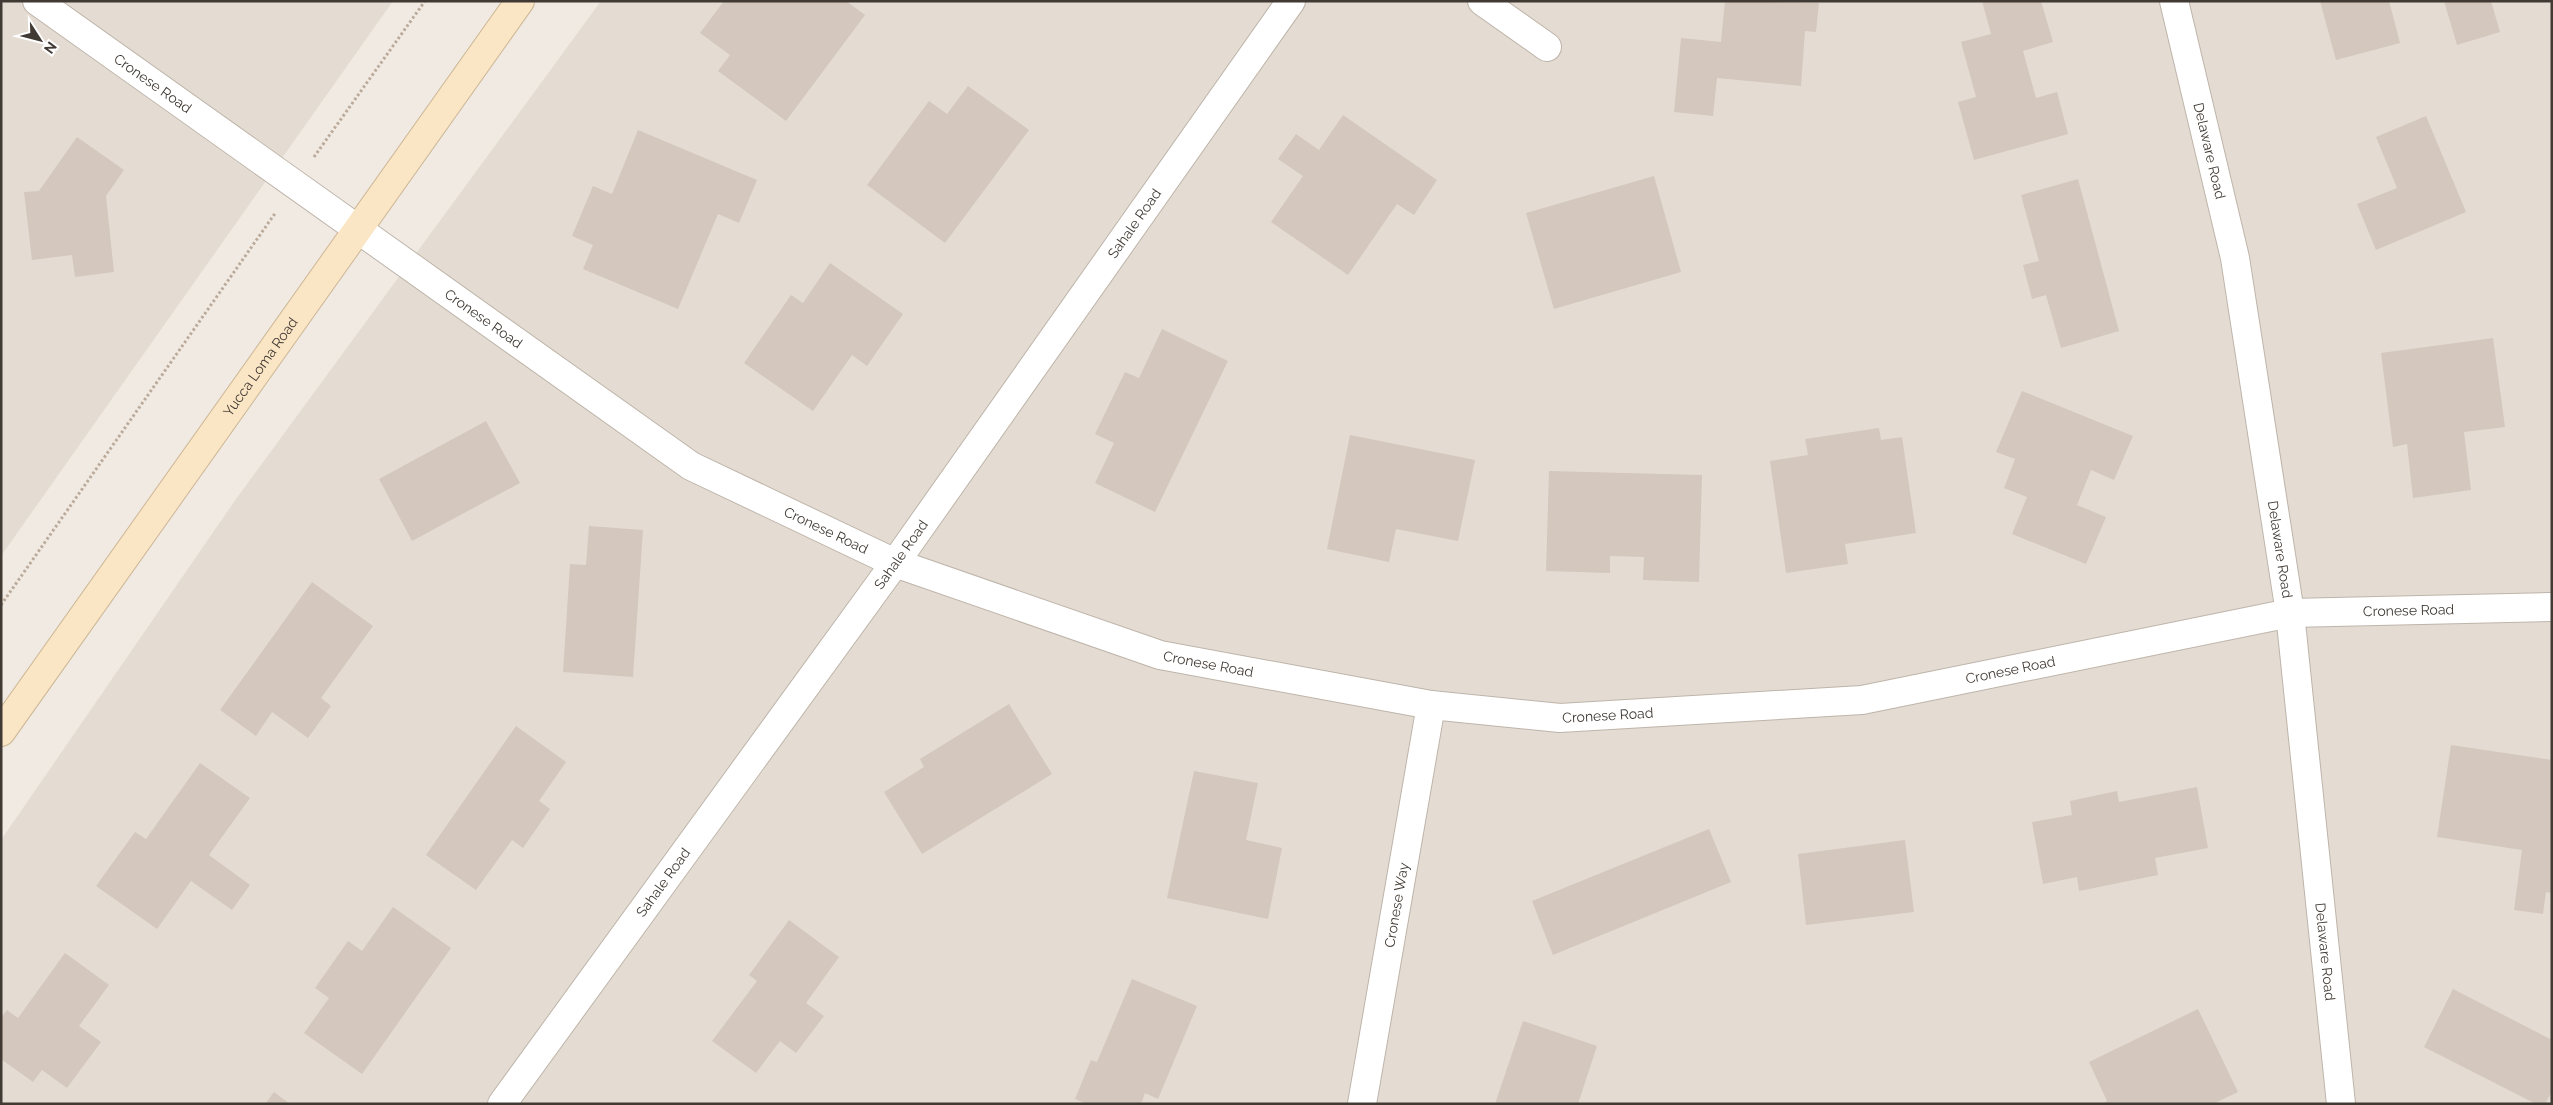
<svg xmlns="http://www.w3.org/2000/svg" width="2553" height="1105" font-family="Raleway,sans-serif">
	<rect width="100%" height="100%" fill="#f0eae3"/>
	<!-- residential -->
	<path fill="#e4dcd2" d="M 1,1 L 393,1 L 1,556 Z
		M 601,1 L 2552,1 L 2552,1104 L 1,1104 L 1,840 L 236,499 Z"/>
	<!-- building -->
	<path fill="#d4c7bd" d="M 724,1 L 846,1 L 865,15 L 786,121 L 718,71 L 730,55 L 700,33 Z
		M 1725,1 L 1819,3 L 1816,32 L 1805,31 L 1801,86 L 1717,78 L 1713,116 L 1674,112 L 1681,38 L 1721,42 Z
		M 1982,1 L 2041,1 L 2053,42 L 2023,51 L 2036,98 L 2057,92 L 2068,134 L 1974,160 L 1958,102 L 1976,97 L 1961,42 L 1991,34 Z
		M 2320,1 L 2389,1 L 2400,43 L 2336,60 Z
		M 2444,1 L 2491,1 L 2500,32 L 2457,45 Z
		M 968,86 L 1029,130 L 945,243 L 867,185 L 929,101 L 947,114 Z
		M 1343,115 L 1437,180 L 1414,215 L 1397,204 L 1348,275 L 1271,222 L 1303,176 L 1278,159 L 1296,134 L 1319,150 Z
		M 2426,116 L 2466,212 L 2376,250 L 2357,204 L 2397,188 L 2376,137 Z
		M 638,130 L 757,180 L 739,223 L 718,214 L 678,309 L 583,269 L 593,245 L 572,236 L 593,186 L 612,194 Z
		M 77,137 L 124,170 L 106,196 L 114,272 L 75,277 L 72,255 L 32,260 L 24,192 L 39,191 Z
		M 1654,176 L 1681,272 L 1554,309 L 1526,213 Z
		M 2078,179 L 2119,331 L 2061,348 L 2046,295 L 2032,299 L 2023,265 L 2039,261 L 2021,195 Z
		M 830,263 L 903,314 L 867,366 L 852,355 L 813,411 L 744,363 L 791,295 L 803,303 Z
		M 1162,329 L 1228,361 L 1155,512 L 1095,483 L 1114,443 L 1095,434 L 1125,372 L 1139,378 Z
		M 2493,338 L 2505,427 L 2464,432 L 2471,490 L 2413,498 L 2407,444 L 2393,447 L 2381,353 Z
		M 2022,391 L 2133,436 L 2114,480 L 2091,470 L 2077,505 L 2106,517 L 2086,564 L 2012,534 L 2027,497 L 2004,488 L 2015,459 L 1996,452 Z
		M 486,421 L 520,483 L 412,541 L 379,479 Z
		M 1879,428 L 1881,440 L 1902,437 L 1916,533 L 1845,544 L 1848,564 L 1786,573 L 1770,461 L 1808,455 L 1805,439 Z
		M 1350,435 L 1475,460 L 1458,541 L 1396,529 L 1389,562 L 1327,549 Z
		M 1549,471 L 1702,475 L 1699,582 L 1643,580 L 1644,557 L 1610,556 L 1610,573 L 1546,571 Z
		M 589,526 L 643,530 L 633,677 L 563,672 L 570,564 L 586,565 Z
		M 312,582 L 373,626 L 321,698 L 331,706 L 308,738 L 272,712 L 256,736 L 220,710 Z
		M 1009,704 L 1052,774 L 922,854 L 884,792 L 924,767 L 920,759 Z
		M 516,726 L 566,762 L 539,801 L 550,809 L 523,848 L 512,840 L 476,890 L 426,855 Z
		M 2451,745 L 2552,760 L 2552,893 L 2546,892 L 2543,914 L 2514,910 L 2522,850 L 2437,837 Z
		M 200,763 L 250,798 L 209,855 L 250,885 L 232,910 L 191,881 L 157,929 L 96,886 L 135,832 L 146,839 Z
		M 1194,771 L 1258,783 L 1246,840 L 1282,848 L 1268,919 L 1167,898 Z
		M 2197,787 L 2208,848 L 2155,858 L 2158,875 L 2079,891 L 2077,877 L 2043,884 L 2032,822 L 2072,815 L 2070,801 L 2117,791 L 2119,802 Z
		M 1709,829 L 1731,882 L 1553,955 L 1532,901 Z
		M 1905,840 L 1914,912 L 1806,925 L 1798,854 Z
		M 393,907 L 451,948 L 362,1074 L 304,1033 L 329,998 L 315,988 L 348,941 L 362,951 Z
		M 789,920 L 839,957 L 806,1003 L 824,1016 L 796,1053 L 780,1041 L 756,1073 L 712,1041 L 757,981 L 749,975 Z
		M 65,953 L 109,985 L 79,1026 L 101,1042 L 67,1088 L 42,1070 L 33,1082 L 1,1059 L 1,1018 L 7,1010 L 18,1018 Z
		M 1132,979 L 1197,1006 L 1158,1099 L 1145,1093 L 1141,1104 L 1087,1104 L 1075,1099 L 1091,1060 L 1097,1062 Z
		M 2453,989 L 2552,1040 L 2552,1091 L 2545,1104 L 2536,1104 L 2424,1047 Z
		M 2198,1009 L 2238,1092 L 2213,1104 L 2102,1104 L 2107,1101 L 2089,1062 Z
		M 1523,1021 L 1597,1046 L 1578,1104 L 1495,1104 Z
		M 274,1092 L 290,1104 L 265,1104 Z"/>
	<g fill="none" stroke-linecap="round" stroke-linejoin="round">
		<defs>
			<g id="minor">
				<path id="s1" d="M 37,1 L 691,466 L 895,563 L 1160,655 L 1431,705 L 1560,718 L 1862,700 L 2290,613 L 2552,607"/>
				<path d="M 1482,1 L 1547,47"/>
				<path id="s2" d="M 2174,1 L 2235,258 L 2290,613 L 2341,1104"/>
				<path id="s3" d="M 502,1104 L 895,563 L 1291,1"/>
				<path id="s4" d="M 1362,1104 L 1431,705"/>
			</g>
			<g id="secondary">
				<path id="s5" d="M 1,732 L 520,1"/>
			</g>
		</defs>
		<!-- minor casing -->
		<use href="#minor" stroke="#beb4aa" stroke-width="30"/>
		<!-- secondary casing -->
		<use href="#secondary" stroke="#cdb796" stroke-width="30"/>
		<!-- path -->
		<path stroke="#ba9" stroke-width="3" stroke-dasharray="2.5 2.5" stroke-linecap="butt" d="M 314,157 L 425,1
			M 1,605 L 276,212"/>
		<!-- minor -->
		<use href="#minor" stroke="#fff" stroke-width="28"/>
		<!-- secondary -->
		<use href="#secondary" stroke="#fae5c4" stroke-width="28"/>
	</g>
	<g text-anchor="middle" stroke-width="4.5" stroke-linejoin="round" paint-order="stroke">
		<!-- street labels -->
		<g font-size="14" fill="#413a34" stroke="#fff">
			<text dy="5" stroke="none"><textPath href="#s1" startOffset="142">Cronese Road</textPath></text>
			<text dy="5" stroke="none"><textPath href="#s2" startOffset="154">Delaware Road</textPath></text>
			<text dy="5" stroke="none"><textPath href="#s3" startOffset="1084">Sahale Road</textPath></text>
			<text dy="5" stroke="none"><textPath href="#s1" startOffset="548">Cronese Road</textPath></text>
			<text dy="5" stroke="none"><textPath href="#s5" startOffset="448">Yucca Loma Road</textPath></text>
			<text dy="5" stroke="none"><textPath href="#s1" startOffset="952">Cronese Road</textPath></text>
			<text dy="5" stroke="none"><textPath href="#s2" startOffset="559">Delaware Road</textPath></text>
			<text dy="5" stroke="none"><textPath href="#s3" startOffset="679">Sahale Road</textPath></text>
			<text dy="5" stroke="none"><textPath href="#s1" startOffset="2572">Cronese Road</textPath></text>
			<text dy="5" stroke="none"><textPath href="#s1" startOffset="1358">Cronese Road</textPath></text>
			<text dy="5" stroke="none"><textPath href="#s1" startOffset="2168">Cronese Road</textPath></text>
			<text dy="5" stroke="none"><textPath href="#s1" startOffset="1762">Cronese Road</textPath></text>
			<text dy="5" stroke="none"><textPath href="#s3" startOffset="274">Sahale Road</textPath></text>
			<text dy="5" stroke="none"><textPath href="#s4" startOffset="202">Cronese Way</textPath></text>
			<text dy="5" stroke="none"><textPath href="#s2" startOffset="964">Delaware Road</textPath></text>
		</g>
	</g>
	<!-- border -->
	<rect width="2553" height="1105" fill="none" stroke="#413a34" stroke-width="5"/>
	<!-- north arrow -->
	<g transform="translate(40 40) rotate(126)" stroke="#ffffff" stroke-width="4" paint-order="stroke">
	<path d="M0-4L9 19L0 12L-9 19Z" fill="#413a34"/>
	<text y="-8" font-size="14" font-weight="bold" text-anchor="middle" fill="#413a34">N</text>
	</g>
</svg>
